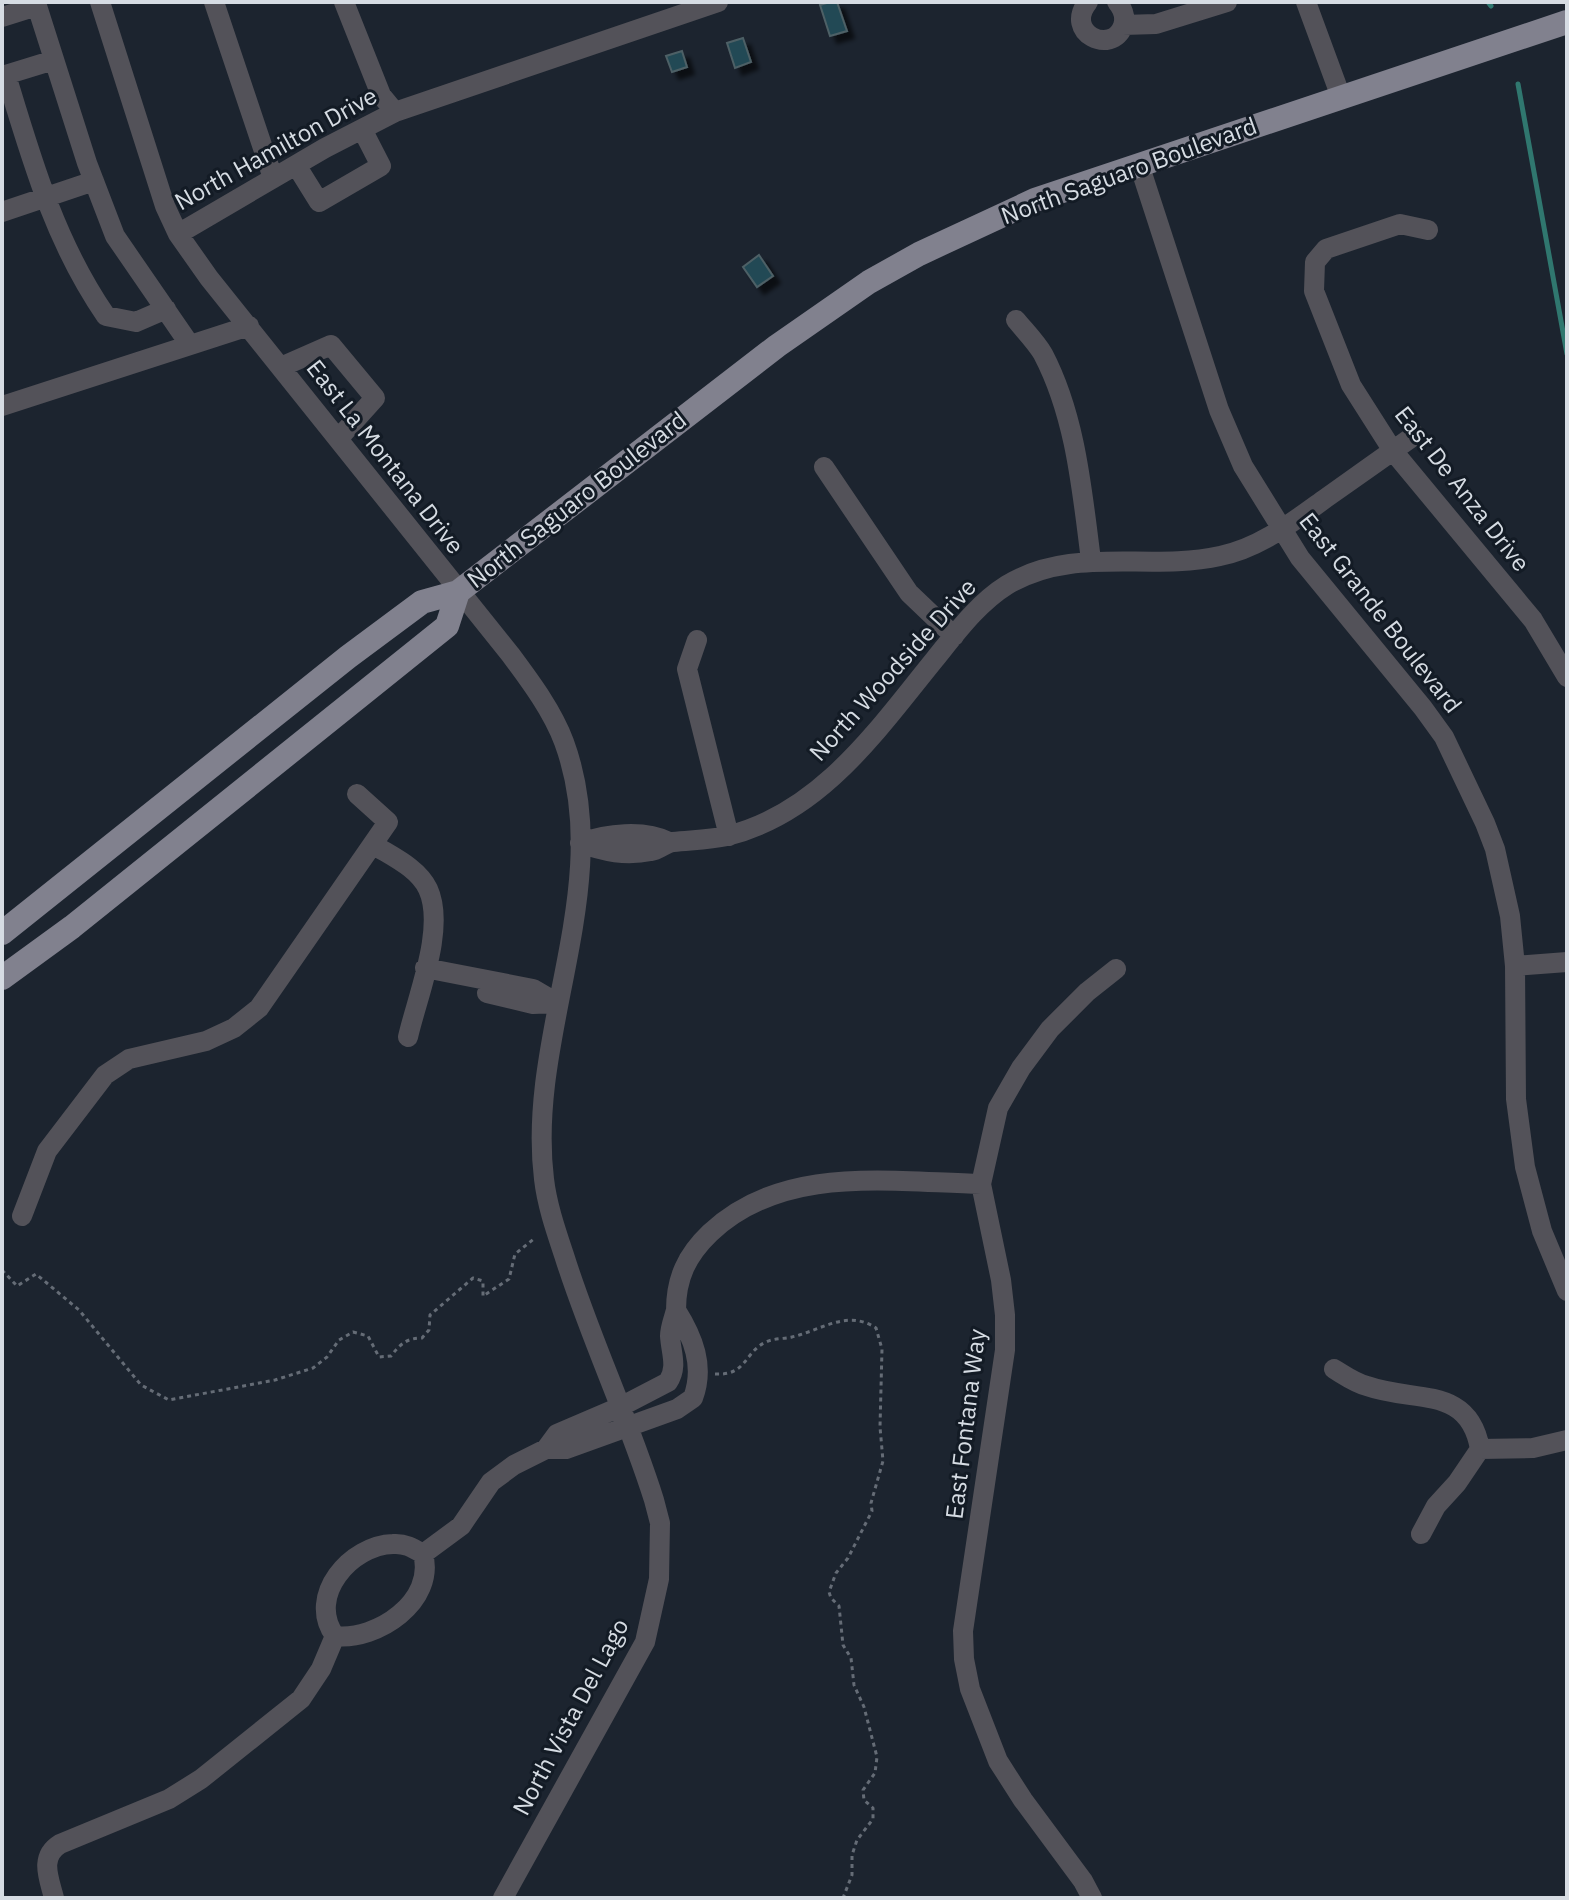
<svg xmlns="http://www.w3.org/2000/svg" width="1569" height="1900" font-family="'IBM Plex Sans',sans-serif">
	<defs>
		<filter id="shadow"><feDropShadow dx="7" dy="7" stdDeviation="2" flood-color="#0009"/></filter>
	</defs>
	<rect width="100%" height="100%" fill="#1c242f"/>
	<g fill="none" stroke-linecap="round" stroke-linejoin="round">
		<!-- stream -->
		<path stroke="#30776f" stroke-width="5" d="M 1488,2 L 1491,6
			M 1518,84 L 1567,354"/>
	</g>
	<!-- building -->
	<path fill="#234a55" stroke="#4e6066" stroke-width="2" filter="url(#shadow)" d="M 830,2 L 837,2 L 847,31 L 830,36 L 820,5 Z
		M 743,38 L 751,62 L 735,68 L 727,43 Z
		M 682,51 L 687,67 L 672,72 L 666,56 Z
		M 759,255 L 773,276 L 757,287 L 743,267 Z"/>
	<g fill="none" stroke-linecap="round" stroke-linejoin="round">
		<!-- path -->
		<path stroke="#656c76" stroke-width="3" stroke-dasharray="4 4" stroke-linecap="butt" d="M 2,1270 L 17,1286 L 36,1274 L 79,1310 L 141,1385 L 169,1400 L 275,1380 L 313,1368 L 327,1357 L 339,1340 L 353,1332 L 368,1336 L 379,1357 L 391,1356 C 400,1344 407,1338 422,1338 L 429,1330 L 430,1315 L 473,1278 L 483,1281 L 483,1296 L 509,1279 L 515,1254 L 535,1238
			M 715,1374 C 747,1376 744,1352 766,1342 C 774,1338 784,1339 792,1337 C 822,1330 847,1309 876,1328 L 882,1349 L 880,1427 L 883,1461 L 871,1503 L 872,1511 L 848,1558 L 836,1573 L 829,1592 L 831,1598 L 839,1606 L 843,1645 L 851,1658 L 854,1685 L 864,1707 L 877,1757 L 875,1773 L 863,1790 L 864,1800 L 873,1808 L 873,1819 L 857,1840 L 852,1855 L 852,1875 L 843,1898"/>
		<!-- minor -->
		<path stroke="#535259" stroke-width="20" d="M 100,2 L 165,206 L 178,234 L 209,278 L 510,654 C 530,681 552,710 564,742 C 617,886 526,1033 544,1179 C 547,1205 556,1231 564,1255 C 590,1338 628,1417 654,1500 L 660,1523 L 659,1579 L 645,1642 L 503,1898
			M 214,2 L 273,178
			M 344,2 L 381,95 L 395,112
			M 1088,2 C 1063,33 1112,56 1123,26 C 1126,17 1123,9 1117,2
			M 1306,2 L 1341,97
			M 2,17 L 37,6 L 87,163 L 115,236 L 190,345
			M 1123,25 L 1156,24 L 1227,2
			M 6,75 C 32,161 55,242 106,316 L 136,322 L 166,309
			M 2,76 L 54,60
			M 1139,164 L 1219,410 L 1243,466 L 1300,558 L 1423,708 L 1444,737 L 1485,823 L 1495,849 L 1510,916 L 1515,966 L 1516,1099 L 1525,1167 L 1542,1231 L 1567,1291
			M 296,165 L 319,202 L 381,166 L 362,129
			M 2,212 L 94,181
			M 1428,230 L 1400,224 L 1326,249 L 1315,262 L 1314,291 L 1351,385 L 1393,451 L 1533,620 L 1567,677
			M 178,234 L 325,148 L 395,112 L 718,2
			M 1016,320 C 1025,331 1036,342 1043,354 C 1076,417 1082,491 1091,560
			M 281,367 L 331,345 L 375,398 L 338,439
			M 2,406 L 249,326
			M 824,467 L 909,593 L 954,636
			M 697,640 L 687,669 L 729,836
			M 580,843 C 604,852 626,856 651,851 C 659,850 665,843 673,842 C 692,840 709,840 727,836 C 821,813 878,729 935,659 C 956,633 978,603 1007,585 C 1073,545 1149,572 1220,556 C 1260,548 1294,521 1326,498 C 1356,477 1385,456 1415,435
			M 580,843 C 607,834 643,829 669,842
			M 374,845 C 393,857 418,868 428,889 C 446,928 417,997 408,1037
			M 1515,966 L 1567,962
			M 425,968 L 533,989 L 557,1003
			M 487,993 L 533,1004 L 557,1003
			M 22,1216 L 47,1151 L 105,1075 L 129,1059 L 206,1041 L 234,1028 L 259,1008 L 388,822 L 357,794
			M 676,1310 C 676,1278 687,1255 710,1233 C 783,1164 889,1182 981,1184
			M 1334,1369 C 1344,1375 1355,1383 1367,1386 C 1415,1403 1469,1385 1480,1449 L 1457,1483 L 1436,1506 L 1421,1534
			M 1480,1449 L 1533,1448 L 1567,1440
			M 423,1554 L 461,1526 L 491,1482 L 514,1465 L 546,1449 L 566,1449 L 677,1409 L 693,1398 C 705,1366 693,1337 676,1310 C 674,1318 670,1327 670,1336 C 671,1353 678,1367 668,1382 L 620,1407 L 557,1434 L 546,1449
			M 335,1636 C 306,1596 351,1545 393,1544 C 405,1543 413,1548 423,1554
			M 335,1636 C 377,1641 436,1601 423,1554
			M 54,1898 C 49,1878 39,1857 60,1844 L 169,1799 L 201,1779 L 301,1699 L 321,1669 L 335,1636
			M 1092,1898 L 1083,1881 L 1023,1800 L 998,1761 L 970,1689 L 964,1659 L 963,1631 L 1005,1350 L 1005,1315 L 1001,1280 L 981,1184 L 998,1108 L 1021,1068 L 1050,1029 L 1087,992 L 1116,969"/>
		<!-- major -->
		<path stroke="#81818e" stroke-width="24" d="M 2,933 L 348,657 L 422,602 L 458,592 L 777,346 L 869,282 L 919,254 L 1035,200 L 1567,22
			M 2,978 L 72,927 L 447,626 L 458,592"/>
	</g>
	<g text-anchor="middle" stroke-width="6" stroke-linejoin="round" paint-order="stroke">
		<!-- street labels -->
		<g font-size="24" fill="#d6dce3" stroke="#131b25">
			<text transform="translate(276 149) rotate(-29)" y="8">North Hamilton Drive</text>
			<text transform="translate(1129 171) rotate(-20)" y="8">North Saguaro Boulevard</text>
			<text transform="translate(385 457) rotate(52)" y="8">East La Montana Drive</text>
			<text transform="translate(1462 489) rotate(52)" y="8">East De Anza Drive</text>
			<text transform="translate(577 500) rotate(-38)" y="8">North Saguaro Boulevard</text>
			<text transform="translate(1380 613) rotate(52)" y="8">East Grande Boulevard</text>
			<text transform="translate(893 670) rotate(-48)" y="8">North Woodside Drive</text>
			<text transform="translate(966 1424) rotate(-83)" y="8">East Fontana Way</text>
			<text transform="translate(571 1717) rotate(-62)" y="8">North Vista Del Lago</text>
		</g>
	</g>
	<!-- border -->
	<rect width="1569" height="1900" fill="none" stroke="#d6dce3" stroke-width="8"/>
</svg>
